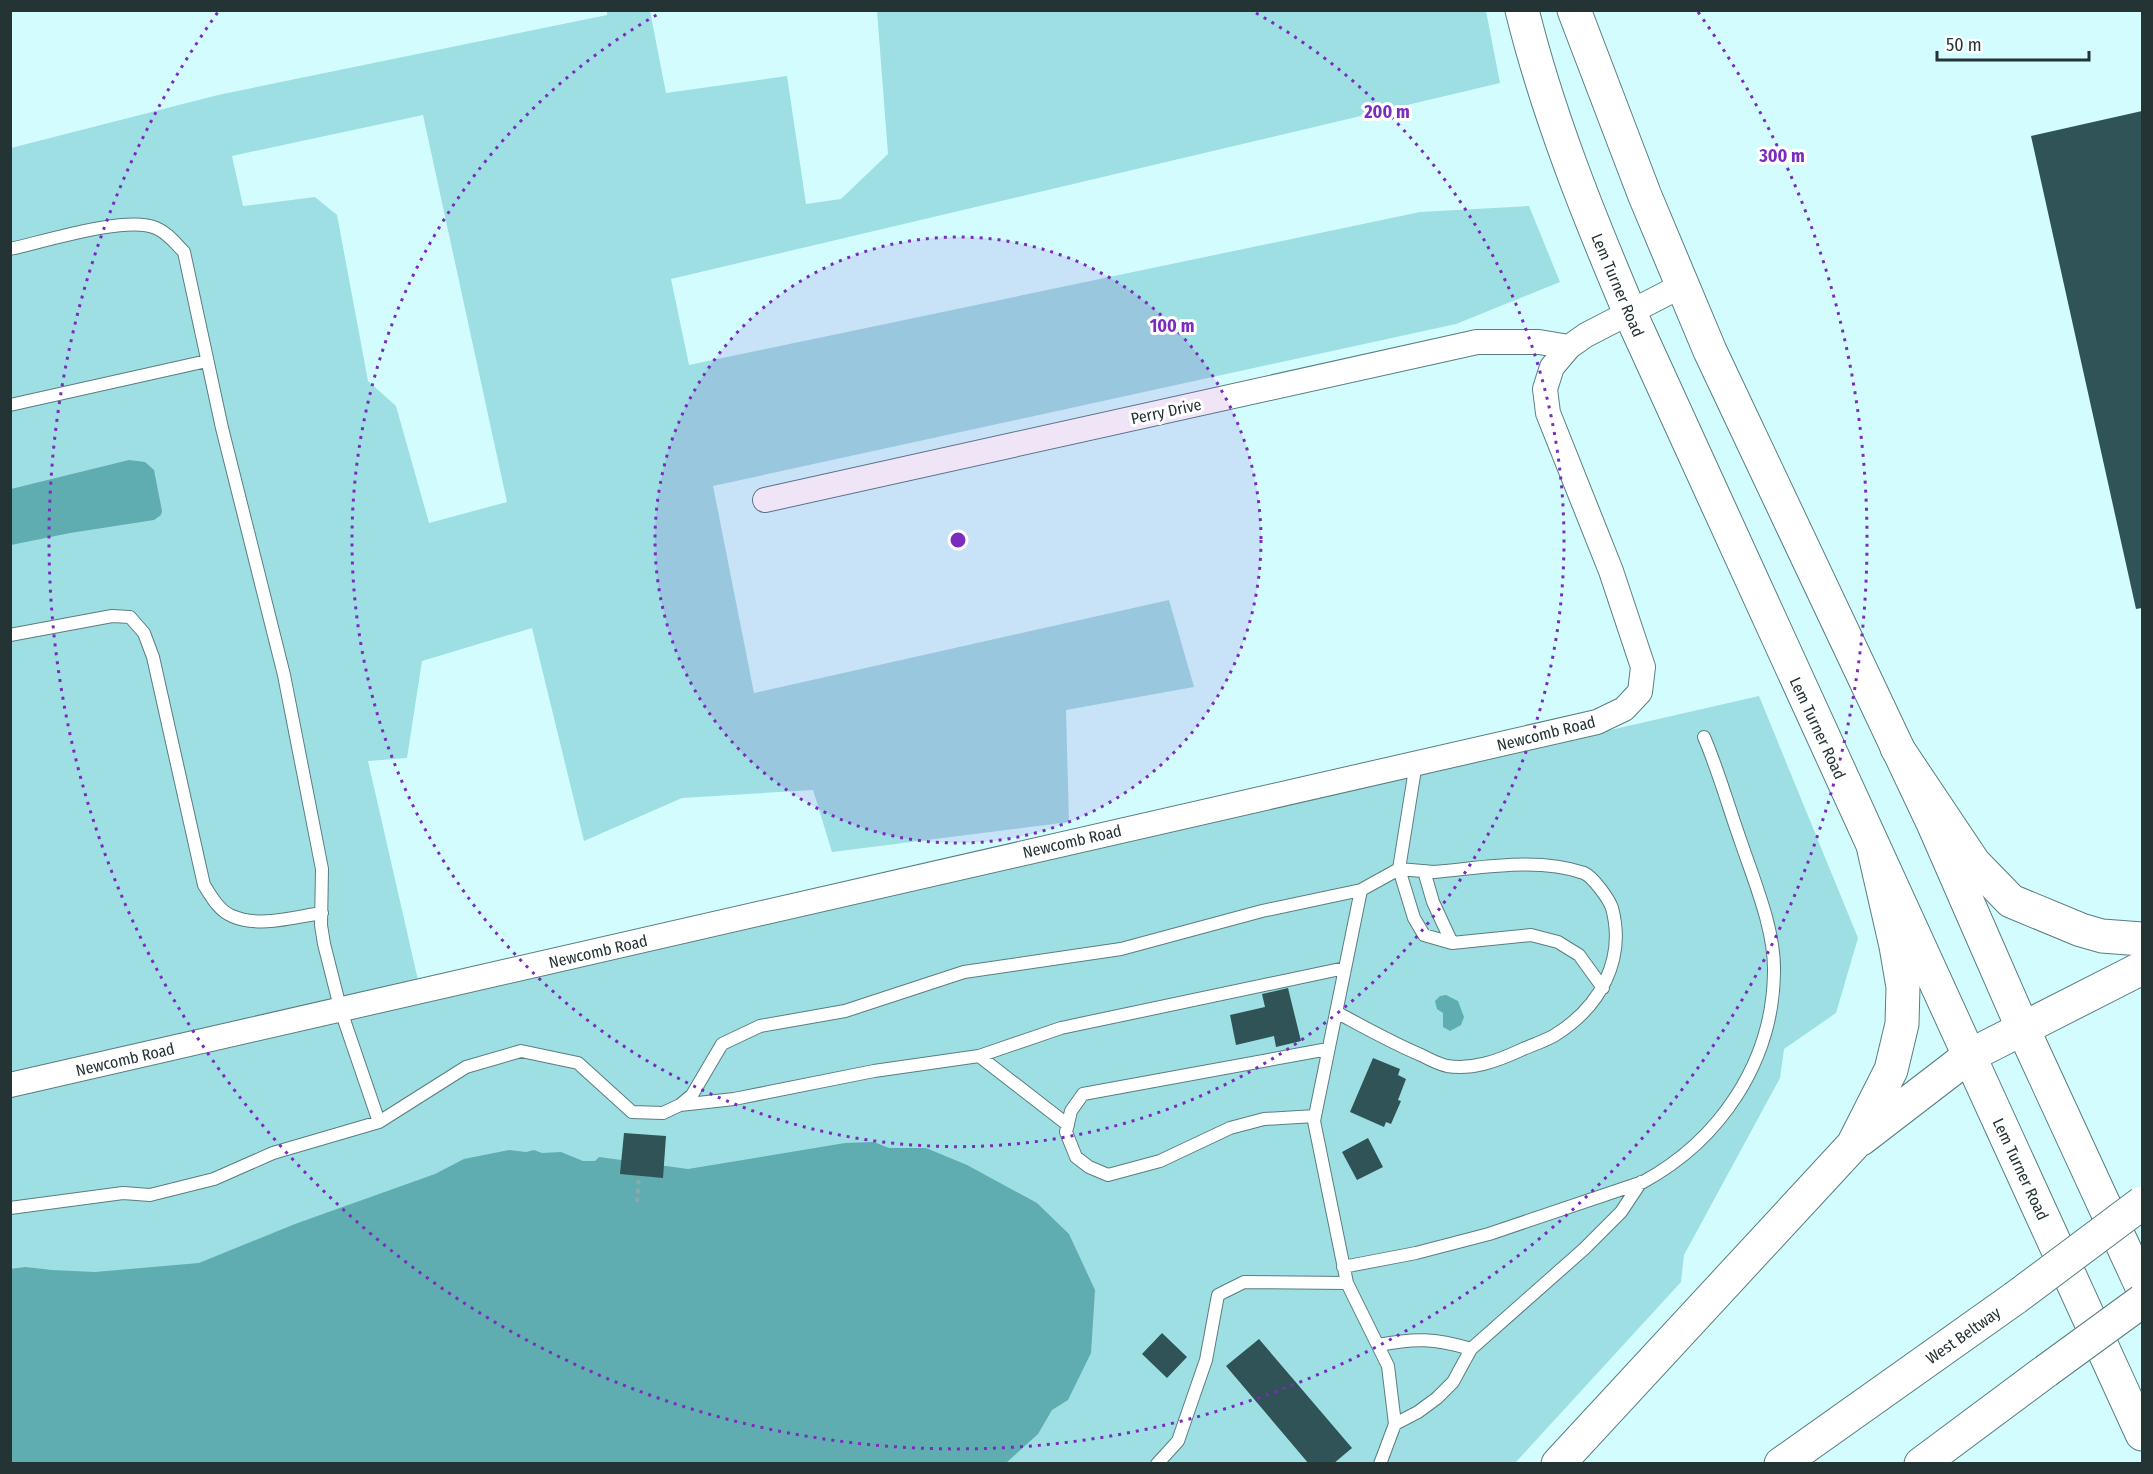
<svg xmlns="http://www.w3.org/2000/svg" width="2153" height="1474" font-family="'Fira Sans Condensed',sans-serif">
	<rect width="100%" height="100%" fill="#d3fcff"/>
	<!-- green -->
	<path fill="#9edfe3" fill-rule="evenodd" d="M 607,11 L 650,11 L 666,93 L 787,76 L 806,204 L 841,199 L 888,154 L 877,11 L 1486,11 L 1500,83 L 671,279 L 689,365 L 1420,212 L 1529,206 L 1560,282 L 1456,324 L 713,486 L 754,693 L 1169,600 L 1194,687 L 1066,710 L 1069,822 L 832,852 L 813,790 L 682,798 L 584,841 L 532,628 L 422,661 L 407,758 L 368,761 L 423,1002 L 1759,696 L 1858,938 L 1836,1013 L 1784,1049 L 1780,1078 L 1684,1255 L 1681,1282 L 1515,1463 L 11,1464 L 11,148 L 218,95 L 607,15 ZM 423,115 L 507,502 L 429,523 L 396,406 L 368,381 L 337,215 L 315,197 L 243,206 L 232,156 Z"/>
	<!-- water -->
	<path fill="#5facb1" d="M 129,460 L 145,462 L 154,470 L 162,511 L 161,515 L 154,520 L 70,533 L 11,545 L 11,489 Z
		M 1446,995 L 1458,1001 L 1464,1017 L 1461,1025 L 1450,1031 L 1443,1027 L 1443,1013 L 1437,1009 L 1435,1001 L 1440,996 Z
		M 874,1142 L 889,1148 L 926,1148 L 967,1165 L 1037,1203 L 1069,1234 L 1095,1290 L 1091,1353 L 1068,1400 L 1052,1410 L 1038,1434 L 1006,1463 L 11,1464 L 10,1269 L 25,1267 L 52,1270 L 95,1272 L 199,1263 L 295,1224 L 435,1174 L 464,1159 L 509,1150 L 526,1152 L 534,1150 L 542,1153 L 561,1152 L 583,1161 L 595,1161 L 599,1157 L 688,1169 L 845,1143 Z"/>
	<!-- building -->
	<path fill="#2f5356" d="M 2142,111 L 2142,608 L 2136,609 L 2031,136 Z
		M 1288,988 L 1301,1041 L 1276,1047 L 1274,1036 L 1236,1045 L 1230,1015 L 1265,1007 L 1262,994 Z
		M 1373,1058 L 1400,1069 L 1398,1075 L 1406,1079 L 1398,1100 L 1401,1101 L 1391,1124 L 1386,1122 L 1384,1127 L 1350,1112 Z
		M 624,1133 L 666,1136 L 663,1178 L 620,1174 Z
		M 1368,1138 L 1383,1167 L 1357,1180 L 1342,1152 Z
		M 1162,1333 L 1187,1357 L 1167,1378 L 1142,1354 Z
		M 1259,1339 L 1352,1448 L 1333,1464 L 1309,1464 L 1226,1366 Z"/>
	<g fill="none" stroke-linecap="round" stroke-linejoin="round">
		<defs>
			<path id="lane" d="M 10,249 C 43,242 126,215 156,228 C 168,233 175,243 184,252 L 222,428 L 284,675 L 322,869 L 321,925 L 324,944 L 341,1011 L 379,1122
				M 10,405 L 207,361
				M 10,635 L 112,616 L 130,617 L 144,633 L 153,657 L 204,885 C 211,896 219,911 232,916 C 259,928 294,917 322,913
				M 1452,943 L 1531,935 L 1558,942 L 1579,955 L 1603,988
				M 1336,1012 C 1364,1027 1392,1043 1421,1055 C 1429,1059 1438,1064 1447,1066 C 1473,1070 1497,1061 1521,1050 C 1532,1045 1545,1041 1555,1035 C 1600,1007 1626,960 1612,908 C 1609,899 1593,877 1584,873 C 1537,857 1482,868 1434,872 L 1399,869 L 1414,918 L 1424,935 L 1452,943 L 1433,902 L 1424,871
				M 979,1056 L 1061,1028 L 1345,968
				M 680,1105 L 734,1099 L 874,1071 L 979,1056 L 1068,1125
				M 1315,1116 L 1264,1119 L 1230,1128 L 1160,1161 L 1108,1175 L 1089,1167 L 1076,1157 L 1066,1132 L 1071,1111 L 1083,1094 L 1328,1049
				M 10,1208 L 123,1193 L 150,1195 L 214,1179 L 273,1153 L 379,1122 L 466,1067 L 521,1051 L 578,1063 L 632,1112 L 663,1113 L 680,1105 L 692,1095 L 722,1044 L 760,1026 L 845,1011 L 964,972 L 1121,949 L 1262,911 L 1361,890
				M 1343,1267 L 1416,1253 L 1489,1234 L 1643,1182 C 1720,1140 1773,1062 1774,972 C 1775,931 1755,883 1742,845 C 1729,809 1719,772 1704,737
				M 1378,1345 C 1415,1338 1434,1338 1471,1349
				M 1395,1424 L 1418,1412 L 1437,1398 L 1453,1382 L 1471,1349 L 1584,1249 L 1621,1212 L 1641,1182
				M 1157,1464 L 1178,1441 L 1206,1360 L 1218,1295 L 1244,1282 L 1347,1283
				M 1380,1464 L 1395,1424 L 1388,1366 L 1347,1283 L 1314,1121 L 1361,890 L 1399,869 L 1416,763"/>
			<path id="street" d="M 765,500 L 1477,342 L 1539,342 L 1569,347
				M 10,1085 L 1597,722 L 1624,709 L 1640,692 L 1643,667 L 1611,571 L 1548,413 L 1545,389 L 1552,367 L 1569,347 L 1586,335 L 1681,286"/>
			<path id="primary" d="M 1522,10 C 1548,115 1588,214 1630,313 L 2142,1434
				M 1574,10 L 1645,196 L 1710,351 L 1933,823 L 2023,1029 L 2142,1287"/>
			<path id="highway" d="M 1897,748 L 1974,863 L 2011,901 L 2081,930 L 2102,936 L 2142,939
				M 1861,1139 L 1969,1056 L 2142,968
				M 1558,1464 L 1853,1145 L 1891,1070 L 1902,1024 L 1903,987 L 1896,946 L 1874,850
				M 1781,1464 L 2015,1298
				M 1921,1464 L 2046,1371"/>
		</defs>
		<!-- lane casing -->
		<use href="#lane" stroke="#597e80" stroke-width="14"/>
		<!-- street casing -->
		<use href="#street" stroke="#597e80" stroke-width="26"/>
		<!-- primary casing -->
		<use href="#primary" stroke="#597e80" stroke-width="35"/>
		<!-- highway casing -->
		<use href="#highway" stroke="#597e80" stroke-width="35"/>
		<!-- path -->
		<path stroke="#8ba9ab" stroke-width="4" stroke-dasharray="4.5 4.5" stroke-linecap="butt" d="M 637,1202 L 639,1176"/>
		<!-- lane -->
		<use href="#lane" stroke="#fff" stroke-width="12"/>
		<!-- street -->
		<use href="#street" stroke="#fff" stroke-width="24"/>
		<!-- primary -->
		<use href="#primary" stroke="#fff" stroke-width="33"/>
		<!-- highway -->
		<use href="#highway" stroke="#fff" stroke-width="33"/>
		<defs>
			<path id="highway-bridge" d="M 2015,1298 L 2142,1203
				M 2046,1371 L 2142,1301"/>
		</defs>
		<!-- highway-bridge casing -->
		<use href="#highway-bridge" stroke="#597e80" stroke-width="35" stroke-linecap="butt"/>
		<!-- highway-bridge -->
		<use href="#highway-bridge" stroke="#fff" stroke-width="33"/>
	</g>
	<!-- distance rings -->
	<circle cx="958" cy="540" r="303" fill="#7b2cbf" fill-opacity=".12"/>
	<g fill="none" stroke="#7b2cbf" stroke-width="3" stroke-dasharray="3 6">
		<circle cx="958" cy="540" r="303"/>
		<path d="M1256 13A606 606 0 1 1 660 13"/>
		<path d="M1698 12A909 909 0 1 1 218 12"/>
	</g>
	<g text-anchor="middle" stroke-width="6" stroke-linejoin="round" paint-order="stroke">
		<!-- street labels -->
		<g font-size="16" fill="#243334" stroke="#fff">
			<text transform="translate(1618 285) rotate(67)" y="6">Lem Turner Road</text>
			<text transform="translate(1166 411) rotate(-12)" y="6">Perry Drive</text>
			<text transform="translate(1818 728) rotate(65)" y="6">Lem Turner Road</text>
			<text transform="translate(1546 733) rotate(-14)" y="6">Newcomb Road</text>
			<text transform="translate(1072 841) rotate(-13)" y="6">Newcomb Road</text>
			<text transform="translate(598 951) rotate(-13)" y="6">Newcomb Road</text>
			<text transform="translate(125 1059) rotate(-13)" y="6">Newcomb Road</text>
			<text transform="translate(2021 1169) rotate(65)" y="6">Lem Turner Road</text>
			<text transform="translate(1963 1335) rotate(-35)" y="6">West Beltway</text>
		</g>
	</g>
	<circle cx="958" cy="540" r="9" fill="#7b2cbf" stroke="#fff" stroke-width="3"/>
	<g font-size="18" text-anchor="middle" font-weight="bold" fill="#7b2cbf" stroke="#fff" stroke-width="6" stroke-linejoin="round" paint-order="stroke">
		<text x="1387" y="118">200 m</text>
		<text x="1782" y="162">300 m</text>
		<text x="1172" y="332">100 m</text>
	</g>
	<!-- border -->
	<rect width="2153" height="1474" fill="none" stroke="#243334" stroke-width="24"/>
	<!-- scale -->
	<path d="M1937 51v9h152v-9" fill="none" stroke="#243334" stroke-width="3"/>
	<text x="1946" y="51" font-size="18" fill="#243334" stroke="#ffffff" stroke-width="4.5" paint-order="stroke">50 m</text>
</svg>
